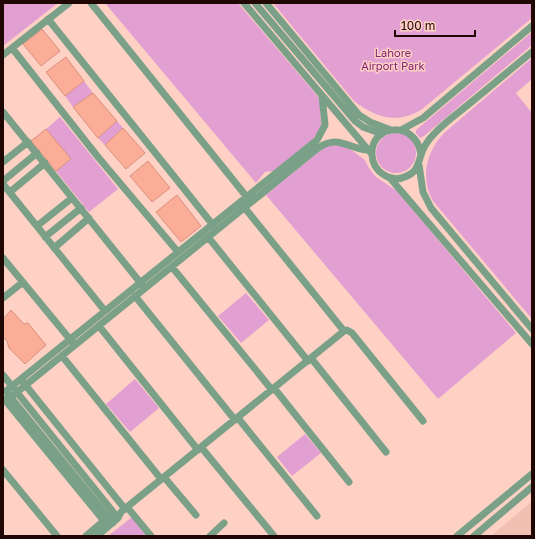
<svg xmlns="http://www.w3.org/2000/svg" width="535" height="539" font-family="'Golos Text',sans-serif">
	<rect width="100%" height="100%" fill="#ffd1c4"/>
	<!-- built -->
	<path fill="#f1c0b3" d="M 532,501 L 532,536 L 491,536 Z"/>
	<!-- green -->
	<path fill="#e29fd1" d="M 3,3 L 58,3 L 3,46 Z
		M 105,3 L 238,3 L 320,99 L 321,127 L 313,139 L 274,171 L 265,172 L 256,183 Z
		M 273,3 L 532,3 L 532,18 L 421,110 C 397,124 376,118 354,101 Z
		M 532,32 L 532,45 L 424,136 L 420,138 L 416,133 L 416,130 Z
		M 532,58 L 532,79 L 516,93 L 532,113 L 532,319 L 433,201 C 420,178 426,152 444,133 Z
		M 84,81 L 93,93 L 73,107 L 65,96 Z
		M 60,117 L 118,189 L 89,212 L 56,171 L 71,159 L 46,129 Z
		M 117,121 L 123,128 L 105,145 L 98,138 Z
		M376 153a20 20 0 1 1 40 0a20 20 0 1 1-40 0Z
		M 331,145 L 346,146 L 365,160 L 369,168 L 376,177 L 397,191 L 516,333 L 438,399 L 266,195 L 322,149 Z
		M 246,293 L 269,320 L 241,343 L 218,316 Z
		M 135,379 L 159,408 L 130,432 L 106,404 Z
		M 305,434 L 321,453 L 292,476 L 277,457 Z
		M 132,517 L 148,536 L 108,536 Z"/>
	<!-- building -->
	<path fill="#fcad97" stroke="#d7907d" d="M 42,29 L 60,51 L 41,66 L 23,44 Z
		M 66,57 L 84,81 L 65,96 L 46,72 Z
		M 93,93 L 117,121 L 98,138 L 73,107 Z
		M 123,128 L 145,153 L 126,169 L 105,145 Z
		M 46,129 L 71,159 L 56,171 L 31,141 Z
		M 148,161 L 170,188 L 152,202 L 130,176 Z
		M 177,195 L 201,226 L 181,242 L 156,212 Z
		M 11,310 L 24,324 L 28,323 L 46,345 L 25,364 L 9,348 L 7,341 L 3,337 L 3,319 Z"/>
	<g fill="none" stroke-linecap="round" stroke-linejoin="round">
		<!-- minor -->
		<path stroke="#7aa188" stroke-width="7" d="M 91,3 L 250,201
			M 244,3 L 370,152
			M 255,3 L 355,121 L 363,127 L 382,134
			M 266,3 L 359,115 L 370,122 L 391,130
			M 48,19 L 213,225
			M 12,48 L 98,157 L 178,252
			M 3,55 L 69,3
			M 3,112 L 143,286
			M 401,130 L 423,118 L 532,26
			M 421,155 C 417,120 370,123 372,155 C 373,172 391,184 407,176 C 417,172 418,164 421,155 C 423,148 429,139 434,134 C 444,123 457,114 469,104 C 490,87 511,69 532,52
			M 3,162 L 28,142
			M 419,165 L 423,192 L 431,208 L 532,329
			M 390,178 L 532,344
			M 3,181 L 37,153
			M 3,184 L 105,311
			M 10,192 L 45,163
			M 37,226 L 72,198
			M 45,237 L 81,208
			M 208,237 L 308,361
			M 54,248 L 89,218
			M 3,258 L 73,343
			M 172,267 L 272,390
			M 135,296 L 235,420
			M 3,298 L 23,282
			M 99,326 L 198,450
			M 344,331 L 347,330 L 352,333 L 423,421
			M 62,356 L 161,479
			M 311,358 L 386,452
			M 3,375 L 118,518
			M 23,382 L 125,509
			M 274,388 L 349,482
			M 6,391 L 317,140 L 325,125 L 322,96
			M 8,394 L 113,523
			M 10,396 L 5,400 L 104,521
			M 11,397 L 318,148 C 339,134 348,149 368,150
			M 238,418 L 317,516
			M 201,447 L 274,536
			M 3,470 L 57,536
			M 164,477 L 196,515
			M 127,507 L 151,536
			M 86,536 L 106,519
			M 97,536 L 118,518 L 121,512 L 127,507 L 344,331 L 240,202
			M 210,536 L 224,523
			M 457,536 L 532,474
			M 474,536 L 532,487"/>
	</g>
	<g text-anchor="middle" stroke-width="3" stroke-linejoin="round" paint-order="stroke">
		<!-- park labels -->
		<g font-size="11" fill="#832673" stroke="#ffd1c4">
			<text x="393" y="57">Lahore<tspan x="393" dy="13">Airport Park</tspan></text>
		</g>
	</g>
	<!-- border -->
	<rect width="535" height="539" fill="none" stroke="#200703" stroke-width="8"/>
	<!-- scale -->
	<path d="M395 30v6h80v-6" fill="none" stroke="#200703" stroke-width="2"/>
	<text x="401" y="30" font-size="12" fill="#200703" stroke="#ffd1c4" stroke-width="3" paint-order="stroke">100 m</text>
</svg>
